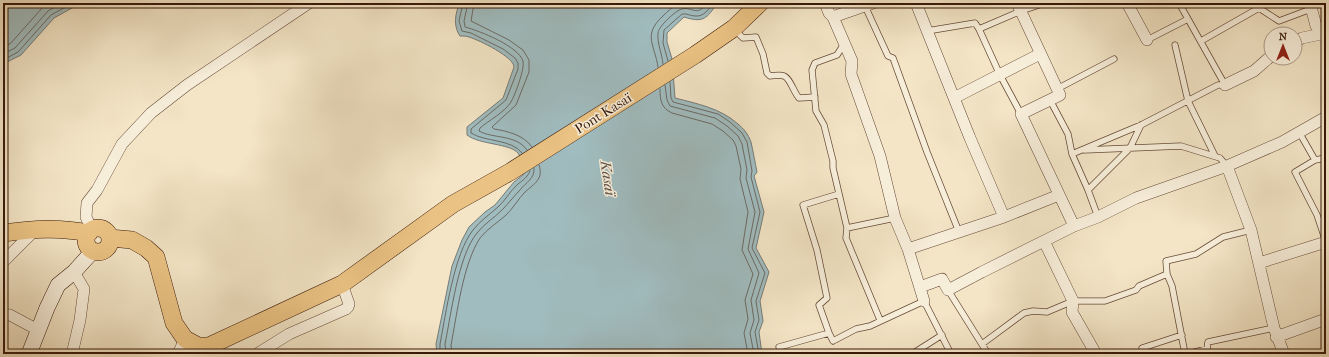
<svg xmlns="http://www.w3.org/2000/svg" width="1329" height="357" font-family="'IM FELL French Canon',serif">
	<rect width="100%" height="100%" fill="#f3e5c6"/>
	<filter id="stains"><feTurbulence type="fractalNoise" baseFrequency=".005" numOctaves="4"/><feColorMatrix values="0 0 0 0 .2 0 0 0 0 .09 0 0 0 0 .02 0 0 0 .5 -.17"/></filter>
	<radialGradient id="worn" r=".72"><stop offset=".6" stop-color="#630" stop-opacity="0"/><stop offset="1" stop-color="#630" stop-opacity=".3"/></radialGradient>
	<!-- water -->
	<path fill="#a0bcbf" stroke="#767a76" d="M 3,3 L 81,3 L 54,18 L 21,55 L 3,64 Z
		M 460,3 L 717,3 C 707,19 703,23 684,17 L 667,33 L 667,42 L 672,59 L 675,98 C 698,104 720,108 738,124 C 744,129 748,134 751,142 C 753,151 755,162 757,172 L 754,176 L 764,212 L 756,248 L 769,272 L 760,301 L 763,321 L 759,332 L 762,354 L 437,354 L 436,344 L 452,266 L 462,240 L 469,227 L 485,212 L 495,205 L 514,182 L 523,175 L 526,170 C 523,165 521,157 518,153 C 509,143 480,145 467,135 L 467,127 L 503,98 L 514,67 C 514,57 479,40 469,37 C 466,36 463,36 460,36 C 453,26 455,13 460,3 Z"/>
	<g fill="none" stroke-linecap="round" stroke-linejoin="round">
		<!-- shore -->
		<path stroke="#6c6a64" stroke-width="1" d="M 463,3 L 459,21 L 462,31 L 471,33 L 503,49 L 515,58 L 518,63 L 518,69 L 506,100 L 471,129 L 471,133 C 485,142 512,139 522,153
			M 468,3 L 464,21 L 465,27 C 480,31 518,46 523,61 C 525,69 515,95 511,102 C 505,112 488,121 480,128 L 479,131 C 493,139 516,134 527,150
			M 474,3 L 471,21 L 509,40 L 523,50 L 529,60 L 529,72 L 516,105 L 492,127 L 494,129 C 507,131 524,135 532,147
			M 3,48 L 11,43 L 43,7 L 49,3
			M 3,54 L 15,48 L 48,11 L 62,3
			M 3,60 L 18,52 L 51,15 L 73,3
			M 668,61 L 663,43 L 664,30 L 682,14 C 687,13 690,16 695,16 C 704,17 709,9 713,3
			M 663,64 C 662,53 657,44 658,33 C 658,27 676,10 682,9 C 692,6 697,18 707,3
			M 658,67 C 655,45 642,35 663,16 C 668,11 673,6 680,3
			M 670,82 L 671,98 L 673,102 L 718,114 L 730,122 L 742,133 L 747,142 L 752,171 L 751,177 L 760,212 L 752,248 L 765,273 L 756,301 L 759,320 L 755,332 L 759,354
			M 665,85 L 667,100 L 670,106 L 715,118 L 727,126 L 738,136 L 742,144 L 747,170 L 746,178 L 755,212 L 748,249 L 759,273 L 751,300 L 754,320 L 750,333 L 754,354
			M 660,89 C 660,100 661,108 672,113 L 712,124 L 723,131 L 733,140 L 736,146 L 741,169 L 740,179 L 748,212 L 742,250 L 753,274 L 745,300 L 748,319 L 744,333 L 748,354
			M 440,354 L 440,344 C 446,313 454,254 473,230 C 480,221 489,215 498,207 C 505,201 510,191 518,184 C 523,180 527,178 530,171
			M 446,354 L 445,344 C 451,315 458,256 477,233 C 484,224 494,218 502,210 C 508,204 514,196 520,190 C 526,182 535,179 534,168
			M 452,354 L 451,345 C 457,314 463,264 480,238 C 487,229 497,223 505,216 C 513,209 518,199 525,192 C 534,184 544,179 539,165"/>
		<defs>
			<path id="service" d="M 1179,3 L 1188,19
				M 865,6 L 888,56 L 893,58 L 927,152 L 959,232
				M 735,30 L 743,38 L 756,37 L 763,54 L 767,73 L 770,76 C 774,76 780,74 784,76 C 790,78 794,93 799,98 L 815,97
				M 927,31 L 975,23 L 979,29
				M 1201,41 L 1259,8 L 1279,21 L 1311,9
				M 844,44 L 837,55 L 815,63 L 812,70 L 816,111 L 824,125 L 833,161 L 833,168 L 847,228 L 846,238 L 880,320
				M 1175,45 L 1188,101 L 1215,156
				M 1057,89 L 1114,59
				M 1050,100 L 1068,134 L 1072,154 L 1088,190 L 1098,217
				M 1021,114 L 1000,75 L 979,29 L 1021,11 L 1045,3
				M 1299,132 L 1315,160 L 1295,172 L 1317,215 L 1326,242
				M 1084,150 L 1181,146 L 1220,158 L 1227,166
				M 1072,154 L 1141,125 L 1218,85 L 1225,85 L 1188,19 L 1147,40
				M 1315,160 L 1326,158
				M 1088,190 L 1130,148 L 1141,125
				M 847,228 L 895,218
				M 1167,274 L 1172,286 L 1185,354
				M 948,290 L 988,354
				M 829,333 L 819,305 L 827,298 L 817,250 L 803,205 L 839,194
				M 982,344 L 1024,313 L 1033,311 L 1047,312 L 1073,301 L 1105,301 L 1136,290 L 1139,286 L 1167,274 L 1166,261 L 1196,254 L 1223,237 L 1251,230
				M 779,347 L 829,333 L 833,341 L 856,329 L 870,326 L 924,301 L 951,354
				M 1142,348 L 1182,335
				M 912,354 L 942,335
				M 1187,354 L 1207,349 L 1208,342 L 1274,328"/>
			<path id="minor" d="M 825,3 L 829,13 L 833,17 L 873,3
				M 916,3 L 970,138 L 1004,217
				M 1017,3 L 1060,95 L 1021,114 L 1074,226
				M 1127,3 L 1147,40
				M 1310,3 L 1316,26 L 1326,33
				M 833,17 L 852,61 L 851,74 L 880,156 L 895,218 L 908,249 L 924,301
				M 1295,42 L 1302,38 L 1326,33
				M 1225,85 L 1254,71 L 1271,56
				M 954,98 L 1040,54
				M 1227,166 L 1251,230 L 1274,328 L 1284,354
				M 92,230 L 86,217 L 87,203 L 97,190 L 122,144 L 151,113 L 187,85 L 309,3
				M 1044,241 L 1073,301 L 1072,312 L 1096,354
				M 908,249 L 1004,217 L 1059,195
				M 3,262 L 36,229
				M 1259,263 L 1326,242
				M 920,287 L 942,279 L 948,290 L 982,272 L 1074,226 L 1098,217 L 1136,198 L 1227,166 L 1282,142 L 1326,117
				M 3,314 L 10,315 L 38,330
				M 1276,337 L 1326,319
				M 72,354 L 80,320 L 84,289 L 74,272
				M 178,354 L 185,339
				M 257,354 L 289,334 L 346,309 L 348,307 L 349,304 L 342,284"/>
			<path id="secondary" d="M 29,354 L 47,308 L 58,285 L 74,272 L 93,251"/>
			<path id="primary" d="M86 240a12 12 0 1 1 24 0a12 12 0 1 1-24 0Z
				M 3,233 C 35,229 57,227 89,233
				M 110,238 L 132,240 L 146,248 L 156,257 L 174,323 L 185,339 L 198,346 L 209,346 L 342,284 L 453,204 L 510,172 L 695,55 L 734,28 L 760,3"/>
		</defs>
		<!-- service casing -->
		<use href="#service" stroke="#674b38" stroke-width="7"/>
		<!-- minor casing -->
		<use href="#minor" stroke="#674b38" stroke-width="12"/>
		<!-- secondary casing -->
		<use href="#secondary" stroke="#381809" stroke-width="16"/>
		<!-- primary casing -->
		<use href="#primary" stroke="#381809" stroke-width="18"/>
		<!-- service -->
		<use href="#service" stroke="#f7eeda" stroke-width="5.5"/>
		<!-- minor -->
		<use href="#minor" stroke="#f7eeda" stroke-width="11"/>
		<!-- secondary -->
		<use href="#secondary" stroke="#f7eeda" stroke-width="15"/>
		<!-- primary -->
		<use href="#primary" stroke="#eac283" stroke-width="17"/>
	</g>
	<g text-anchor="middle" stroke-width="3" stroke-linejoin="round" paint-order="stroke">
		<!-- street labels -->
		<g font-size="14" fill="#381809" stroke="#f7eeda">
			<text transform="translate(603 113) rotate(-32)" y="5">Pont Kasaï</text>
		</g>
		<!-- water labels -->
		<g font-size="15" font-style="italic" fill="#5c5149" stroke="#f7eeda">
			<text transform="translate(608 178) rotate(82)" y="5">Kasaï</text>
		</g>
	</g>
	<!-- margin -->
	<rect width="1329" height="357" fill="none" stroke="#f3e5c6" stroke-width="16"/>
	<rect x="4" y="4" width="1321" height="349" fill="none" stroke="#381809" stroke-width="2"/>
	<rect x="8" y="8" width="1313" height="341" fill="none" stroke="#381809"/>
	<!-- north arrow -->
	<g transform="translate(1283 46)"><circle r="19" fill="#f7eeda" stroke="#ab9886"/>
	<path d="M0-3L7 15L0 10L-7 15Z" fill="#8f2418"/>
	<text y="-6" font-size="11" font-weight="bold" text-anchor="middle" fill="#381809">N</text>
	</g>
	<rect width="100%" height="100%" filter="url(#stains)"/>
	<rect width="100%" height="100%" fill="url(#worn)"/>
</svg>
